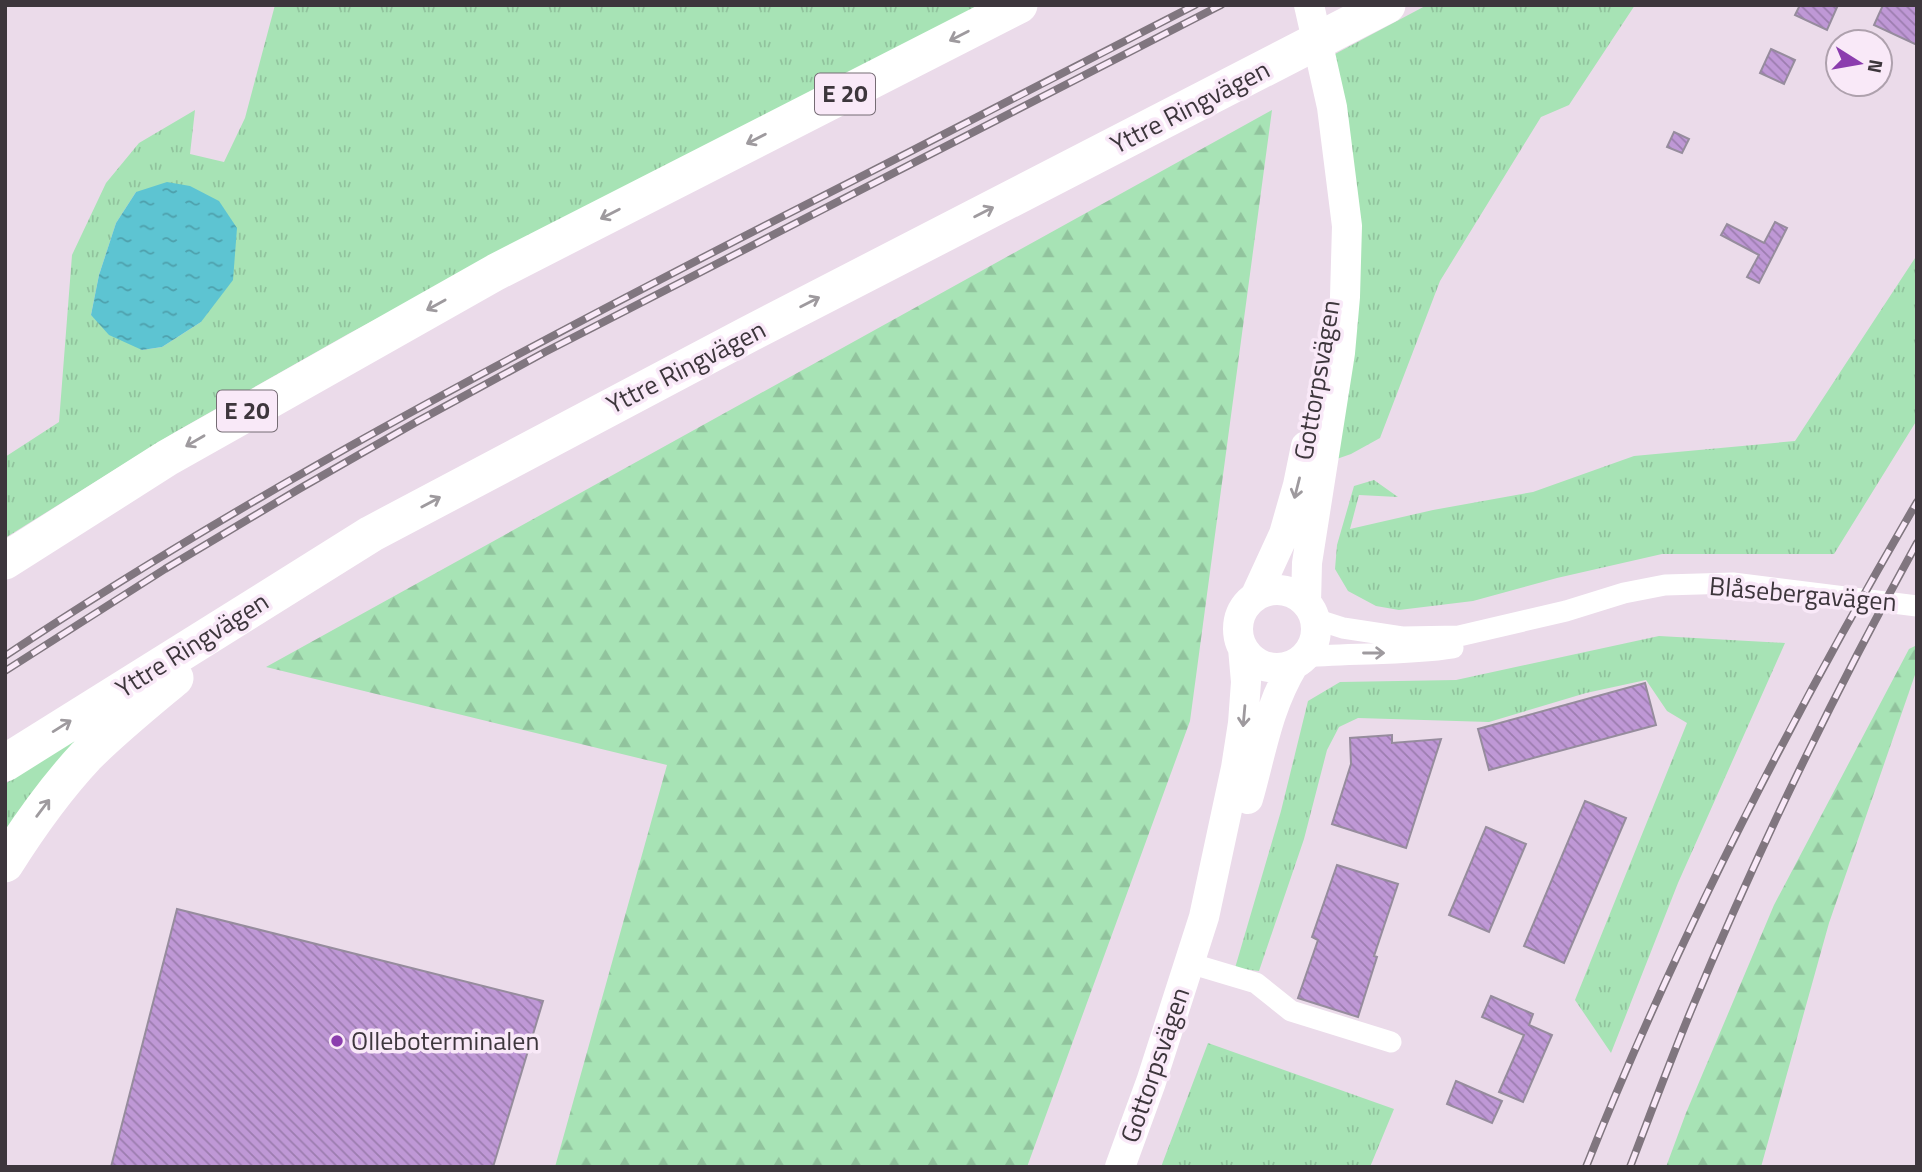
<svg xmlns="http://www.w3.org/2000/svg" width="1922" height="1172" font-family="'Titillium Web',sans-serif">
	<defs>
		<pattern id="grass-tufts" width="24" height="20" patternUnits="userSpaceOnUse" patternTransform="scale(1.75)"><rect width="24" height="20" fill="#a7e3b5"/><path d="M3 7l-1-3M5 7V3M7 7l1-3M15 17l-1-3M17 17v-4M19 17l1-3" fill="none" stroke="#91c39d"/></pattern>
		<pattern id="forest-firs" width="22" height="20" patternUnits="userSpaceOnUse" patternTransform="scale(1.75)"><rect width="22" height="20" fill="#a7e3b5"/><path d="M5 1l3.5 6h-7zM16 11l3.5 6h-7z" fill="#91c39d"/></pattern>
		<pattern id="water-ripples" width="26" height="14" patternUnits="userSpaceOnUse" patternTransform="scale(1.75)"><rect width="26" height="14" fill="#5dc4d2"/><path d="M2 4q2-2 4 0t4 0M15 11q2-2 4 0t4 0" fill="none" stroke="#4ea0ac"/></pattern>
		<pattern id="building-back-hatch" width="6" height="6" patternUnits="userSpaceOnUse" patternTransform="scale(1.75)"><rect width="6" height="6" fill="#bf98d6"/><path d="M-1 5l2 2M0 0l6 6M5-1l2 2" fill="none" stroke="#9c7daf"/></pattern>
	</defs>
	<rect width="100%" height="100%" fill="#ebdbea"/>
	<!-- grass -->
	<path fill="url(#grass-tufts)" fill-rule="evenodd" d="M 275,5 L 983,5 L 641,179 L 348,334 L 177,431 L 5,538 L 5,457 L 59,422 L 72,255 L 106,183 L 139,143 L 195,110 L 190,154 L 224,162 L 245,118 ZM 136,192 L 201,322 L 162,347 L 142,350 L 91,315 L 99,275 L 116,223 Z
		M 1427,5 L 1635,5 L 1569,105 L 1541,117 L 1440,281 L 1380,438 L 1351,454 L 1331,461 L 1335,54 Z
		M 1917,255 L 1917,420 L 1834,554 L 1662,554 L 1557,578 L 1473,601 L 1399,610 L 1376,606 L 1348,591 L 1335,569 L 1337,545 L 1354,486 L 1374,480 L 1398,497 L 1359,495 L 1350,529 L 1433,510 L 1533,492 L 1634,456 L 1795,441 Z
		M 1659,636 L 1785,643 L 1678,883 L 1611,1053 L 1575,1000 L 1687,723 L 1667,711 L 1646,680 L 1586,693 L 1489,722 L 1358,718 L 1339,727 L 1327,750 L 1304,839 L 1259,971 L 1235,968 L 1281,811 L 1308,701 L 1340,682 L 1456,680 Z
		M 130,702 L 5,848 L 5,784 Z
		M 1208,1043 L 1394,1109 L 1370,1167 L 1161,1167 Z"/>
	<!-- forest -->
	<path fill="url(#forest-firs)" d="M 1272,110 L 1190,721 L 1027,1167 L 555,1167 L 667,765 L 266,667 Z
		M 1917,645 L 1917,669 L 1829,923 L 1761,1167 L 1666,1167 L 1686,1113 L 1774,905 L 1909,649 Z"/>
	<!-- water -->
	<path fill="url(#water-ripples)" d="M 167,182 L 190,186 L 219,201 L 237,228 L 233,280 L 201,322 L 162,347 L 142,350 L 109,335 L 91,315 L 99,275 L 116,223 L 136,192 Z"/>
	<!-- building -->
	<path fill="url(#building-back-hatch)" stroke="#968c9d" stroke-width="2" d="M 1800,5 L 1838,5 L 1827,30 L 1795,15 Z
		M 1883,5 L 1917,5 L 1917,45 L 1874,25 Z
		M 1771,49 L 1795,60 L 1784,84 L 1760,73 Z
		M 1674,132 L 1689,139 L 1682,153 L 1667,147 Z
		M 1775,222 L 1787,228 L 1759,283 L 1747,277 L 1759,255 L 1721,235 L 1727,224 L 1764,243 Z
		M 1645,683 L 1656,725 L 1489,770 L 1478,729 Z
		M 1392,735 L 1392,743 L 1441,739 L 1406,848 L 1332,824 L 1351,764 L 1350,738 Z
		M 1585,801 L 1626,818 L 1564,963 L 1524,946 Z
		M 1486,827 L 1526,844 L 1489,932 L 1449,915 Z
		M 1337,865 L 1398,884 L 1374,956 L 1377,957 L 1358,1017 L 1298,998 L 1318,940 L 1312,937 Z
		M 177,909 L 543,1001 L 493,1167 L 111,1167 Z
		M 1491,996 L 1533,1014 L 1529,1025 L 1552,1035 L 1523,1102 L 1499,1092 L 1524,1035 L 1482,1017 Z
		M 1456,1081 L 1502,1101 L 1492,1123 L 1447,1104 Z"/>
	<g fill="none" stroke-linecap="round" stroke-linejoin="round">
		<!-- street -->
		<path stroke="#fff" stroke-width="21" d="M 1315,619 L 1343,628 L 1402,637 L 1459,636 L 1566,611 L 1624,593 L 1665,585 L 1733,583 L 1917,606
			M 1305,657 C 1355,652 1404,656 1453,648
			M 1189,963 L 1256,983 L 1291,1011 L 1391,1042"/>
		<!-- secondary -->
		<path stroke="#fff" stroke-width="30" d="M1238 629a39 39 0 1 1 78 0a39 39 0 1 1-78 0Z
			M 1255,597 L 1284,534 L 1298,485 L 1306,446
			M 1306,603 L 1307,563 L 1340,353 L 1345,297 L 1347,226 L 1332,107 L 1309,5
			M 1248,799 C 1262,750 1267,709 1294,664
			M 1120,1167 L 1151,1082 L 1204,917 L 1236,768 L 1243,723 L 1246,682 L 1243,648"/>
		<!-- highway -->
		<path stroke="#fff" stroke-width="37" d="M 5,561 L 167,458 L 496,272 L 1019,5
			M 5,763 L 371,534 L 749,334 L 1387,5
			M 5,864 C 29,826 55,789 86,756 C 114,728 145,703 175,678"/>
		<defs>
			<path id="rail" d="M 5,656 C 247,495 505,359 764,226 C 908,153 1052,79 1195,5
				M 5,671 L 165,569 L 299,489 L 418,421 L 545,352 L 1221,5
				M 1586,1167 C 1678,936 1792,716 1917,502
				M 1630,1167 C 1650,1115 1669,1064 1690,1013 C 1757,852 1833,695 1917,543"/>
		</defs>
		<!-- rail casing -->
		<use href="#rail" stroke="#80767f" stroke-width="8"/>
		<!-- rail -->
		<use href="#rail" stroke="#f9e9f8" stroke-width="5" stroke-dasharray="16" stroke-linecap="butt"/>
	</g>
	<!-- one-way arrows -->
	<defs><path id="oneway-shaft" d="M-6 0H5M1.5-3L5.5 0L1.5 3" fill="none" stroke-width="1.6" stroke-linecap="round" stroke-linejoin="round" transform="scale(1.75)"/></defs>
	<g stroke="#9e9a9e">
		<use href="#oneway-shaft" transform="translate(959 36) rotate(153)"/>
		<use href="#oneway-shaft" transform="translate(756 139) rotate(153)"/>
		<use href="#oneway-shaft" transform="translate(984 212) rotate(-27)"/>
		<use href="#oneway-shaft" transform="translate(610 214) rotate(153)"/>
		<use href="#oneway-shaft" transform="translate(810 302) rotate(-27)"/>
		<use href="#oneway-shaft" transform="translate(436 305) rotate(151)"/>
		<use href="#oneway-shaft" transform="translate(195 441) rotate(150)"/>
		<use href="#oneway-shaft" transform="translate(1297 488) rotate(104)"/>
		<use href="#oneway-shaft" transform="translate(431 502) rotate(-28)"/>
		<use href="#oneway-shaft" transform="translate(1374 653)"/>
		<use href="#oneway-shaft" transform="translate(1244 716) rotate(95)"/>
		<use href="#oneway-shaft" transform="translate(62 726) rotate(-32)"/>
		<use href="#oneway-shaft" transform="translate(43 808) rotate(-53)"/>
	</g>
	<!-- markers -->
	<circle fill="#8b3dae" stroke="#f9e9f8" stroke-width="2.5" cx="337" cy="1041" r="7"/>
	<g text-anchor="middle" stroke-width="7" stroke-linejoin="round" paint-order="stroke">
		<!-- shield labels -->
		<g fill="#f9e9f8" stroke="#756c74" stroke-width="2">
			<rect x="815" y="73.5" width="60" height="41" rx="5"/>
			<rect x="217" y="390.5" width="60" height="41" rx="5"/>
		</g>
		<g font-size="24" font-weight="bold" fill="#3d363c">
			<text x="845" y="102">E 20</text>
			<text x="247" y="419">E 20</text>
		</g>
		<!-- street labels -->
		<g font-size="26" fill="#3d363c" stroke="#f9e9f8">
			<text transform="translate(1190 107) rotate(-27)" y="9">Yttre Ringvägen</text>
			<text transform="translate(686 367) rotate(-27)" y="9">Yttre Ringvägen</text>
			<text transform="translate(1317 380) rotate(-80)" y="9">Gottorpsvägen</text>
			<text transform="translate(1803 594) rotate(5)" y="9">Blåsebergavägen</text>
			<text transform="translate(192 645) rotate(-32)" y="9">Yttre Ringvägen</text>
			<text transform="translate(1155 1065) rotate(-71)" y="9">Gottorpsvägen</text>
		</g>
		<!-- poi labels -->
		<g font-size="26" fill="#3d363c" stroke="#f9e9f8" text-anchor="start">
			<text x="351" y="1050">Olleboterminalen</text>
		</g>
	</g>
	<!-- border -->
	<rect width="1922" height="1172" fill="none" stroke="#3d363c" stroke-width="14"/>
	<!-- north arrow -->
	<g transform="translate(1859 63) rotate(101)"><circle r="33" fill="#f9e9f8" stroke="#aea1ad" stroke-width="2"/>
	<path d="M0-5L12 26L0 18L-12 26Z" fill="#8b3dae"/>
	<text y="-10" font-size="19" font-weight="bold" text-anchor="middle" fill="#3d363c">N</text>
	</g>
</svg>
